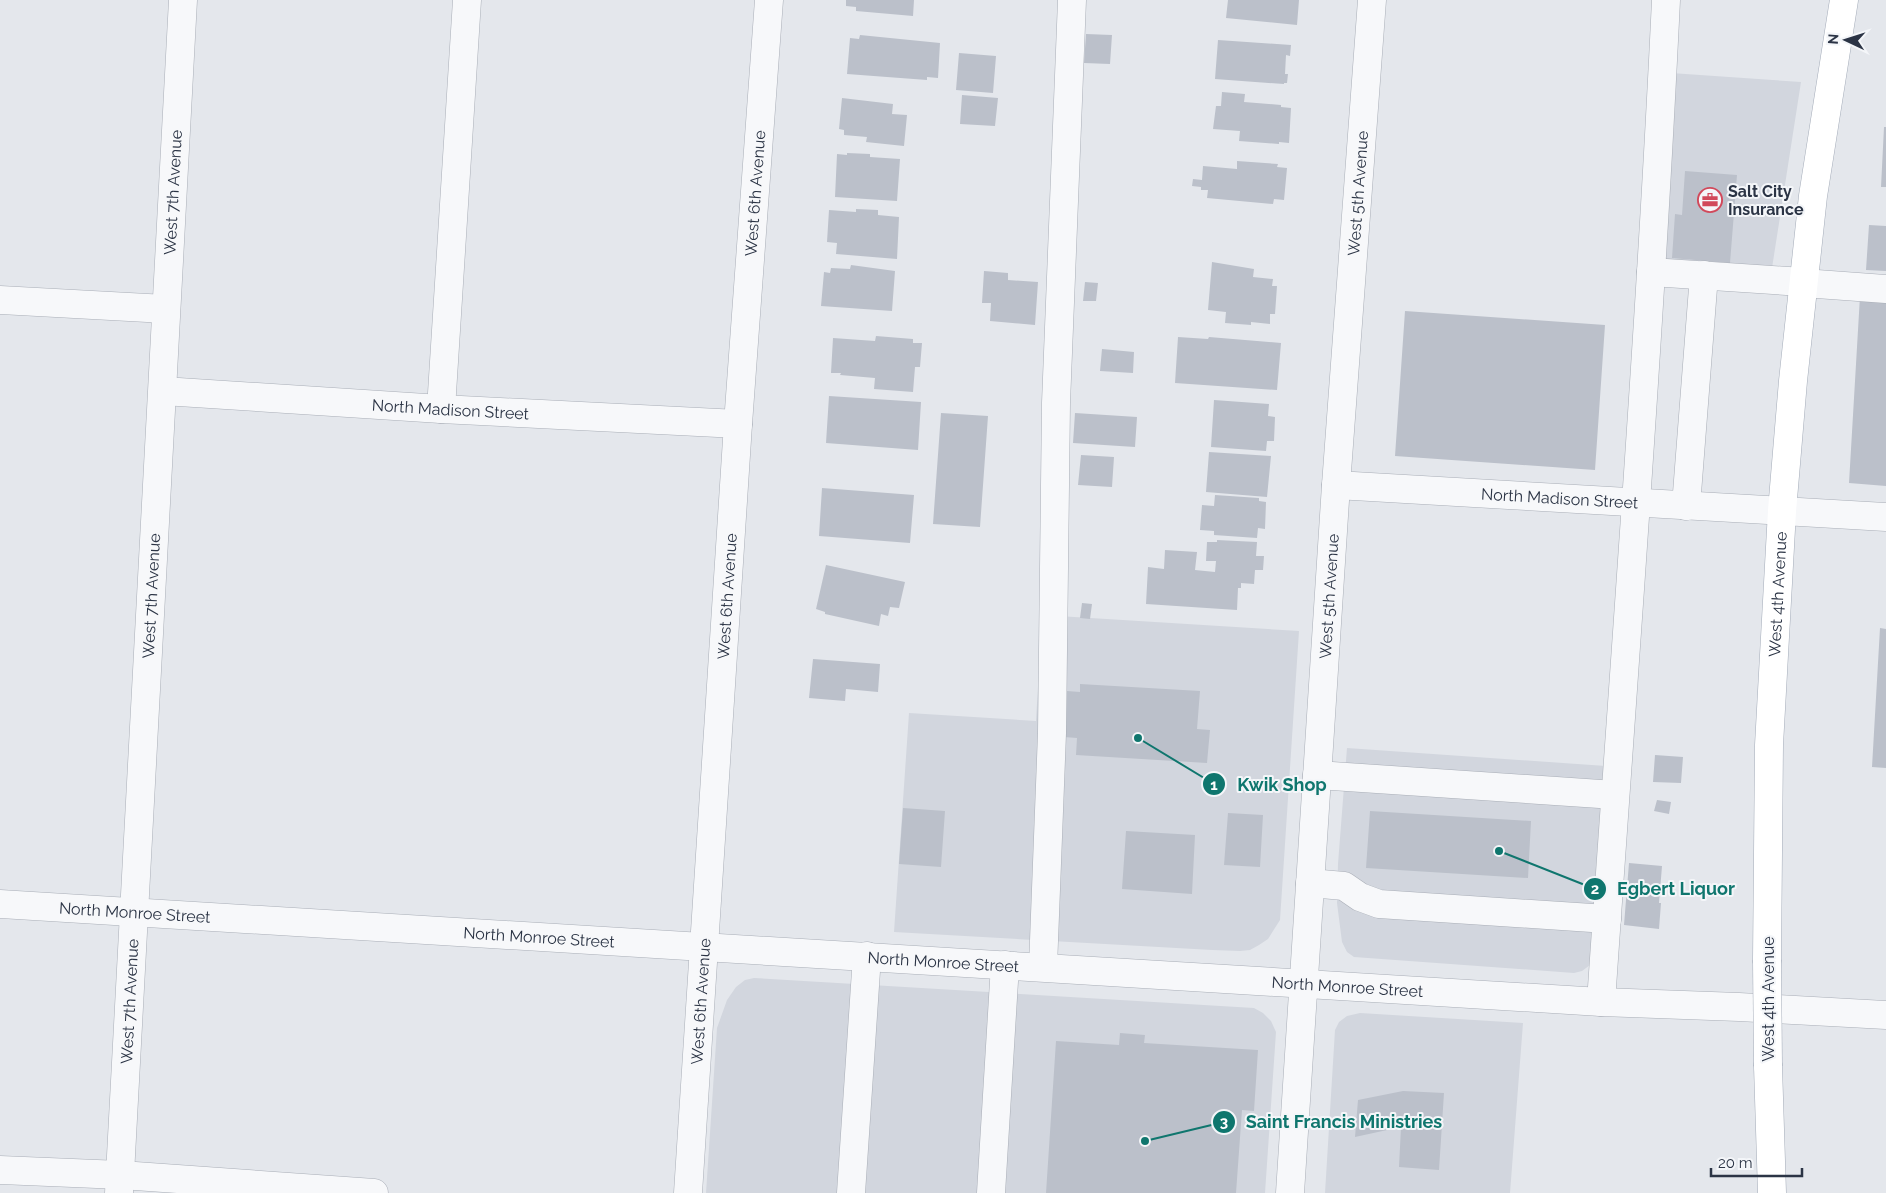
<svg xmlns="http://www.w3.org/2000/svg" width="1886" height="1193" font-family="Raleway,sans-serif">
	<rect width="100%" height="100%" fill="#e4e7ec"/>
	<!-- built -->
	<path fill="#d2d6de" d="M 1671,73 L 1801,82 L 1772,268 L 1659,259 Z
		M 1042,615 L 1299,631 L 1280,920 L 1268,939 L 1259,945 L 1250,950 L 1240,951 L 1212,950 L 894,932 L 909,713 L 1036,721 Z
		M 1347,748 L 1606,766 L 1594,952 L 1590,965 L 1582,971 L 1574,973 L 1354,957 L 1347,952 L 1342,942 L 1337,903 L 1338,864 Z
		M 754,978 L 1254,1008 L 1263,1013 L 1271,1021 L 1276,1032 L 1265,1193 L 706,1193 L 717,1028 L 727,1000 L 736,987 L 745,980 Z
		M 1360,1013 L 1523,1023 L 1510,1193 L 1325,1193 L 1335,1030 L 1339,1022 L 1347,1016 Z"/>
	<!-- building -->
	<path fill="#bbc0ca" d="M 846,0 L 914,0 L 913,16 L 856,11 L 856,7 L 846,6 Z
		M 1228,0 L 1299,0 L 1297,25 L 1226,18 Z
		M 1086,34 L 1112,35 L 1110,64 L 1084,63 Z
		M 860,35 L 940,43 L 938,78 L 927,77 L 927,80 L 847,74 L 850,38 L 859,39 Z
		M 1218,40 L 1291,45 L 1290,56 L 1286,55 L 1285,74 L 1288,74 L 1287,83 L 1284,83 L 1284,84 L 1215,79 Z
		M 959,53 L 996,56 L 993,93 L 956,90 Z
		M 1222,92 L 1245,94 L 1244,102 L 1281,105 L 1281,107 L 1291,108 L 1289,143 L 1279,142 L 1279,144 L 1239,141 L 1240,131 L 1213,129 L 1216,106 L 1221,106 Z
		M 962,95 L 998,98 L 995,126 L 960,124 Z
		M 842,98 L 893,104 L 892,114 L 907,115 L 904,146 L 866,142 L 867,137 L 844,135 L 844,130 L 839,129 Z
		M 1884,127 L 1886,127 L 1886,187 L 1881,187 Z
		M 847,153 L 870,154 L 870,157 L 900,159 L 897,201 L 835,197 L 837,154 L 847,155 Z
		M 1237,161 L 1278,164 L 1277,167 L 1287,168 L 1284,200 L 1274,199 L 1273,204 L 1207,198 L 1208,190 L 1201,190 L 1201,187 L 1192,186 L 1193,179 L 1202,180 L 1203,166 L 1237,169 Z
		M 1685,171 L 1737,175 L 1730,263 L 1672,258 L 1675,214 L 1682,215 Z
		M 856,209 L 878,210 L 878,215 L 899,217 L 897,259 L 836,254 L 837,243 L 827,242 L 829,210 L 856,212 Z
		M 1869,225 L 1886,226 L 1886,271 L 1866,270 Z
		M 1212,262 L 1254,269 L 1253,277 L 1273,279 L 1272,286 L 1277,286 L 1275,314 L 1270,314 L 1270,324 L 1251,322 L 1251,325 L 1225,323 L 1226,312 L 1208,310 Z
		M 851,265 L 895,271 L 892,311 L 821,306 L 824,272 L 830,273 L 831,268 L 850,269 Z
		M 984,271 L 1008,273 L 1008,280 L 1038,282 L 1035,325 L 990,321 L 991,303 L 982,303 Z
		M 1085,282 L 1098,283 L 1096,301 L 1083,301 Z
		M 1860,296 L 1886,297 L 1886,486 L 1849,483 Z
		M 1405,311 L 1605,325 L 1595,470 L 1395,456 Z
		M 876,336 L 913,339 L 913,343 L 922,343 L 920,367 L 915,367 L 913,392 L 874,389 L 875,378 L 840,375 L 841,373 L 831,373 L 833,338 L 875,341 Z
		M 1178,337 L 1208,339 L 1209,337 L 1281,343 L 1277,390 L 1175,383 Z
		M 1102,349 L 1134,352 L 1133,373 L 1100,371 Z
		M 829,396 L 921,402 L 918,450 L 826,443 Z
		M 1214,400 L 1269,404 L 1268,416 L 1275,417 L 1274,441 L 1267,441 L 1266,451 L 1211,447 Z
		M 941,413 L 988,416 L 980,527 L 933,524 Z
		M 1075,413 L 1137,417 L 1135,447 L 1073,443 Z
		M 1209,452 L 1271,456 L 1267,497 L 1206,492 Z
		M 1081,455 L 1114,457 L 1112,487 L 1078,485 Z
		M 822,488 L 914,495 L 910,543 L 819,536 Z
		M 1215,495 L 1259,498 L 1259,501 L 1266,502 L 1265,529 L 1258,528 L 1257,538 L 1214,535 L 1214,531 L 1200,530 L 1202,505 L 1214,506 Z
		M 1217,540 L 1257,542 L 1256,556 L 1264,556 L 1263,570 L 1255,570 L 1254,584 L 1241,583 L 1241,588 L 1238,588 L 1237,610 L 1146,604 L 1148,567 L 1164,569 L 1165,550 L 1197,552 L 1195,570 L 1215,572 L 1216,561 L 1206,561 L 1207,542 L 1217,542 Z
		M 826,565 L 905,582 L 899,608 L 890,607 L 888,616 L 881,614 L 879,626 L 825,614 L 825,612 L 816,609 Z
		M 1082,603 L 1092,604 L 1090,619 L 1080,618 Z
		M 1880,628 L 1886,629 L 1886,768 L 1872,767 Z
		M 813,659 L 880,664 L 878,692 L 846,689 L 845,701 L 809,698 Z
		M 1080,684 L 1200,691 L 1197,729 L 1210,730 L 1207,763 L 1076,755 L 1077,738 L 1064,737 L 1067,691 L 1080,692 Z
		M 1655,755 L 1683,757 L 1681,783 L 1653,782 Z
		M 1657,800 L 1671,802 L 1669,814 L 1654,811 Z
		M 903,808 L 945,811 L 941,867 L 899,864 Z
		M 1370,811 L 1531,821 L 1528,878 L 1366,868 Z
		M 1228,813 L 1263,815 L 1260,867 L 1224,865 Z
		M 1126,831 L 1195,835 L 1192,894 L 1122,889 Z
		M 1629,863 L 1662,866 L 1659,903 L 1661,903 L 1659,929 L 1624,925 Z
		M 1120,1033 L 1145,1035 L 1144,1043 L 1258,1050 L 1254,1111 L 1242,1110 L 1236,1193 L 1046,1193 L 1056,1041 L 1119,1045 Z
		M 1403,1091 L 1444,1093 L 1439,1170 L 1399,1167 L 1401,1127 L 1355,1137 L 1358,1100 Z"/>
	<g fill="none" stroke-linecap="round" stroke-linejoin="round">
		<defs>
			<g id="minor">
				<path d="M 1651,272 L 1803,282"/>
				<path d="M 1803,283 L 1886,289"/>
				<path d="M 0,300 L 166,309"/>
				<path id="s1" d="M 163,391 L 441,409 L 738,424"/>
				<path d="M 441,409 L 467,0"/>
				<path id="s2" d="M 1336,485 L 1886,517"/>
				<path d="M 1686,506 L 1704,275"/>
				<path d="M 1317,775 L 1615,795"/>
				<path d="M 1310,883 L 1344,886 L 1360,897 L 1379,904 L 1607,919"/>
				<path id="s3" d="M 0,904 L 1601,1002 L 1739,1007 L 1886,1015"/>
				<path d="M 1043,967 L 1052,733 L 1056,403 L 1072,0"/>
				<path d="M 1601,1002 C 1624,668 1650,334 1666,0"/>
				<path d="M 0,1170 L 121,1175 L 374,1193"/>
				<path id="s4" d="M 119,1193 L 183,0"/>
				<path id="s5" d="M 688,1193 L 738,424 L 769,0"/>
				<path d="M 851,1193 L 867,956"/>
				<path d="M 991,1193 L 1005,965"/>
				<path id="s6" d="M 1290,1193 L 1336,485 L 1372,0"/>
			</g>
			<g id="major">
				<path id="s7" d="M 1767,960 L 1769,745 L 1782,511 L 1793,381 L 1813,196 L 1844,0"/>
				<path d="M 1768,1066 L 1772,1193"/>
			</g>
		</defs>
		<!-- minor casing -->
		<use href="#minor" stroke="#a9aeb7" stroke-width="29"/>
		<!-- major casing -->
		<use href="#major" stroke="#a3abb8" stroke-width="29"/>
		<!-- minor -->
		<use href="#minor" stroke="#f7f8fa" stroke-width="28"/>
		<!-- major -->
		<use href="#major" stroke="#fff" stroke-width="28"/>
		<defs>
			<path id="major-bridge" d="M 1767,960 L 1768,1066"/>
		</defs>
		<!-- major-bridge casing -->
		<use href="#major-bridge" stroke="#a3abb8" stroke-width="29" stroke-linecap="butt"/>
		<!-- major-bridge -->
		<use href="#major-bridge" stroke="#fff" stroke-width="28"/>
	</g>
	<!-- icons -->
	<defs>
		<symbol id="office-ring" viewBox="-11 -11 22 22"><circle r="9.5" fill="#f4f6f9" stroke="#d1495b" stroke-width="1.5"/><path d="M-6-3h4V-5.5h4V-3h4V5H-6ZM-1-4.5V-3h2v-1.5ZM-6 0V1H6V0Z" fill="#d1495b"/></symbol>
	</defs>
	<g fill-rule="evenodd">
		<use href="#office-ring" x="1696" y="186" width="28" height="28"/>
	</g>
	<g text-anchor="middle" stroke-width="4" stroke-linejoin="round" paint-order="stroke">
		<!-- poi labels -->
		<g font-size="16" font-weight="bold" fill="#2b3445" stroke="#f4f6f9" text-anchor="start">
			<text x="1728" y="197">Salt City<tspan x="1728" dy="18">Insurance</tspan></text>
		</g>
		<!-- street labels -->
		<g font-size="16" fill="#2b3445" stroke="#f4f6f9">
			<text dy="6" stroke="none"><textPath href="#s4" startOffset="1002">West 7th Avenue</textPath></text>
			<text dy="6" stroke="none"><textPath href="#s5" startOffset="1002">West 6th Avenue</textPath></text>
			<text dy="6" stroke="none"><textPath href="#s6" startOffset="1002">West 5th Avenue</textPath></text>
			<text dy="6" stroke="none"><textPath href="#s1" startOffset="288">North Madison Street</textPath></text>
			<text dy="6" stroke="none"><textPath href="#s2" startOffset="224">North Madison Street</textPath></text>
			<text dy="6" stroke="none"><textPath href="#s7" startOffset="366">West 4th Avenue</textPath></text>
			<text dy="6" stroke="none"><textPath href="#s4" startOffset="598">West 7th Avenue</textPath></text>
			<text dy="6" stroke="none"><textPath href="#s5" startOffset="598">West 6th Avenue</textPath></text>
			<text dy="6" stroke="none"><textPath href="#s6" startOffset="598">West 5th Avenue</textPath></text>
			<text dy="6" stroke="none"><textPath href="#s3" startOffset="135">North Monroe Street</textPath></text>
			<text dy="6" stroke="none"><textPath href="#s3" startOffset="540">North Monroe Street</textPath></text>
			<text dy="6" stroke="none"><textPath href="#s3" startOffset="945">North Monroe Street</textPath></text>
			<text dy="6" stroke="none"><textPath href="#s3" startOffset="1350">North Monroe Street</textPath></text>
			<text transform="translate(1768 999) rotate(-90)" y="6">West 4th Avenue</text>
			<text dy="6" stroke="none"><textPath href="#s5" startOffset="192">West 6th Avenue</textPath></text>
			<text dy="6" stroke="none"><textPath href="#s4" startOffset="192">West 7th Avenue</textPath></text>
		</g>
	</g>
	<!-- callouts -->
	<path fill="none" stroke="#0f766e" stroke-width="2" d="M1138 738L1214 784M1499 851L1595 889M1145 1141L1224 1122"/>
	<g fill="#0f766e" stroke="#f4f6f9" stroke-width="2">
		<circle cx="1138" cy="738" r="5"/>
		<circle cx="1499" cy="851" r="5"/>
		<circle cx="1145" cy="1141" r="5"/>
		<circle cx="1214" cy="784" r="12"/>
		<circle cx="1595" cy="889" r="12"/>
		<circle cx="1224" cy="1122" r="12"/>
	</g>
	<g font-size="15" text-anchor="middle" font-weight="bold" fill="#fff">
		<text x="1214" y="790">1</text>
		<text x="1595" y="894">2</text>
		<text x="1224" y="1127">3</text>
	</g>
	<g font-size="18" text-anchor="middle" font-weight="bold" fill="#0f766e" stroke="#f4f6f9" stroke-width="4" stroke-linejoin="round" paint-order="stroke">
		<text x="1282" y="791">Kwik Shop</text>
		<text x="1676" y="895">Egbert Liquor</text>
		<text x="1344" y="1128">Saint Francis Ministries</text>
	</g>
	<!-- north arrow -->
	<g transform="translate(1846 40) rotate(274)" stroke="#f4f6f9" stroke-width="4" paint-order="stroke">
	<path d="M0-4L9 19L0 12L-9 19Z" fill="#2b3445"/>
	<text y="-8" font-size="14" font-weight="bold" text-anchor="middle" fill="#2b3445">N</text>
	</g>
	<!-- scale -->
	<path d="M1711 1168v8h91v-8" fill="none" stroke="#2b3445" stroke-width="2.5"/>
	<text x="1718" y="1168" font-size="15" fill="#2b3445" stroke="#f4f6f9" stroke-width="4" paint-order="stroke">20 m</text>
</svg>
